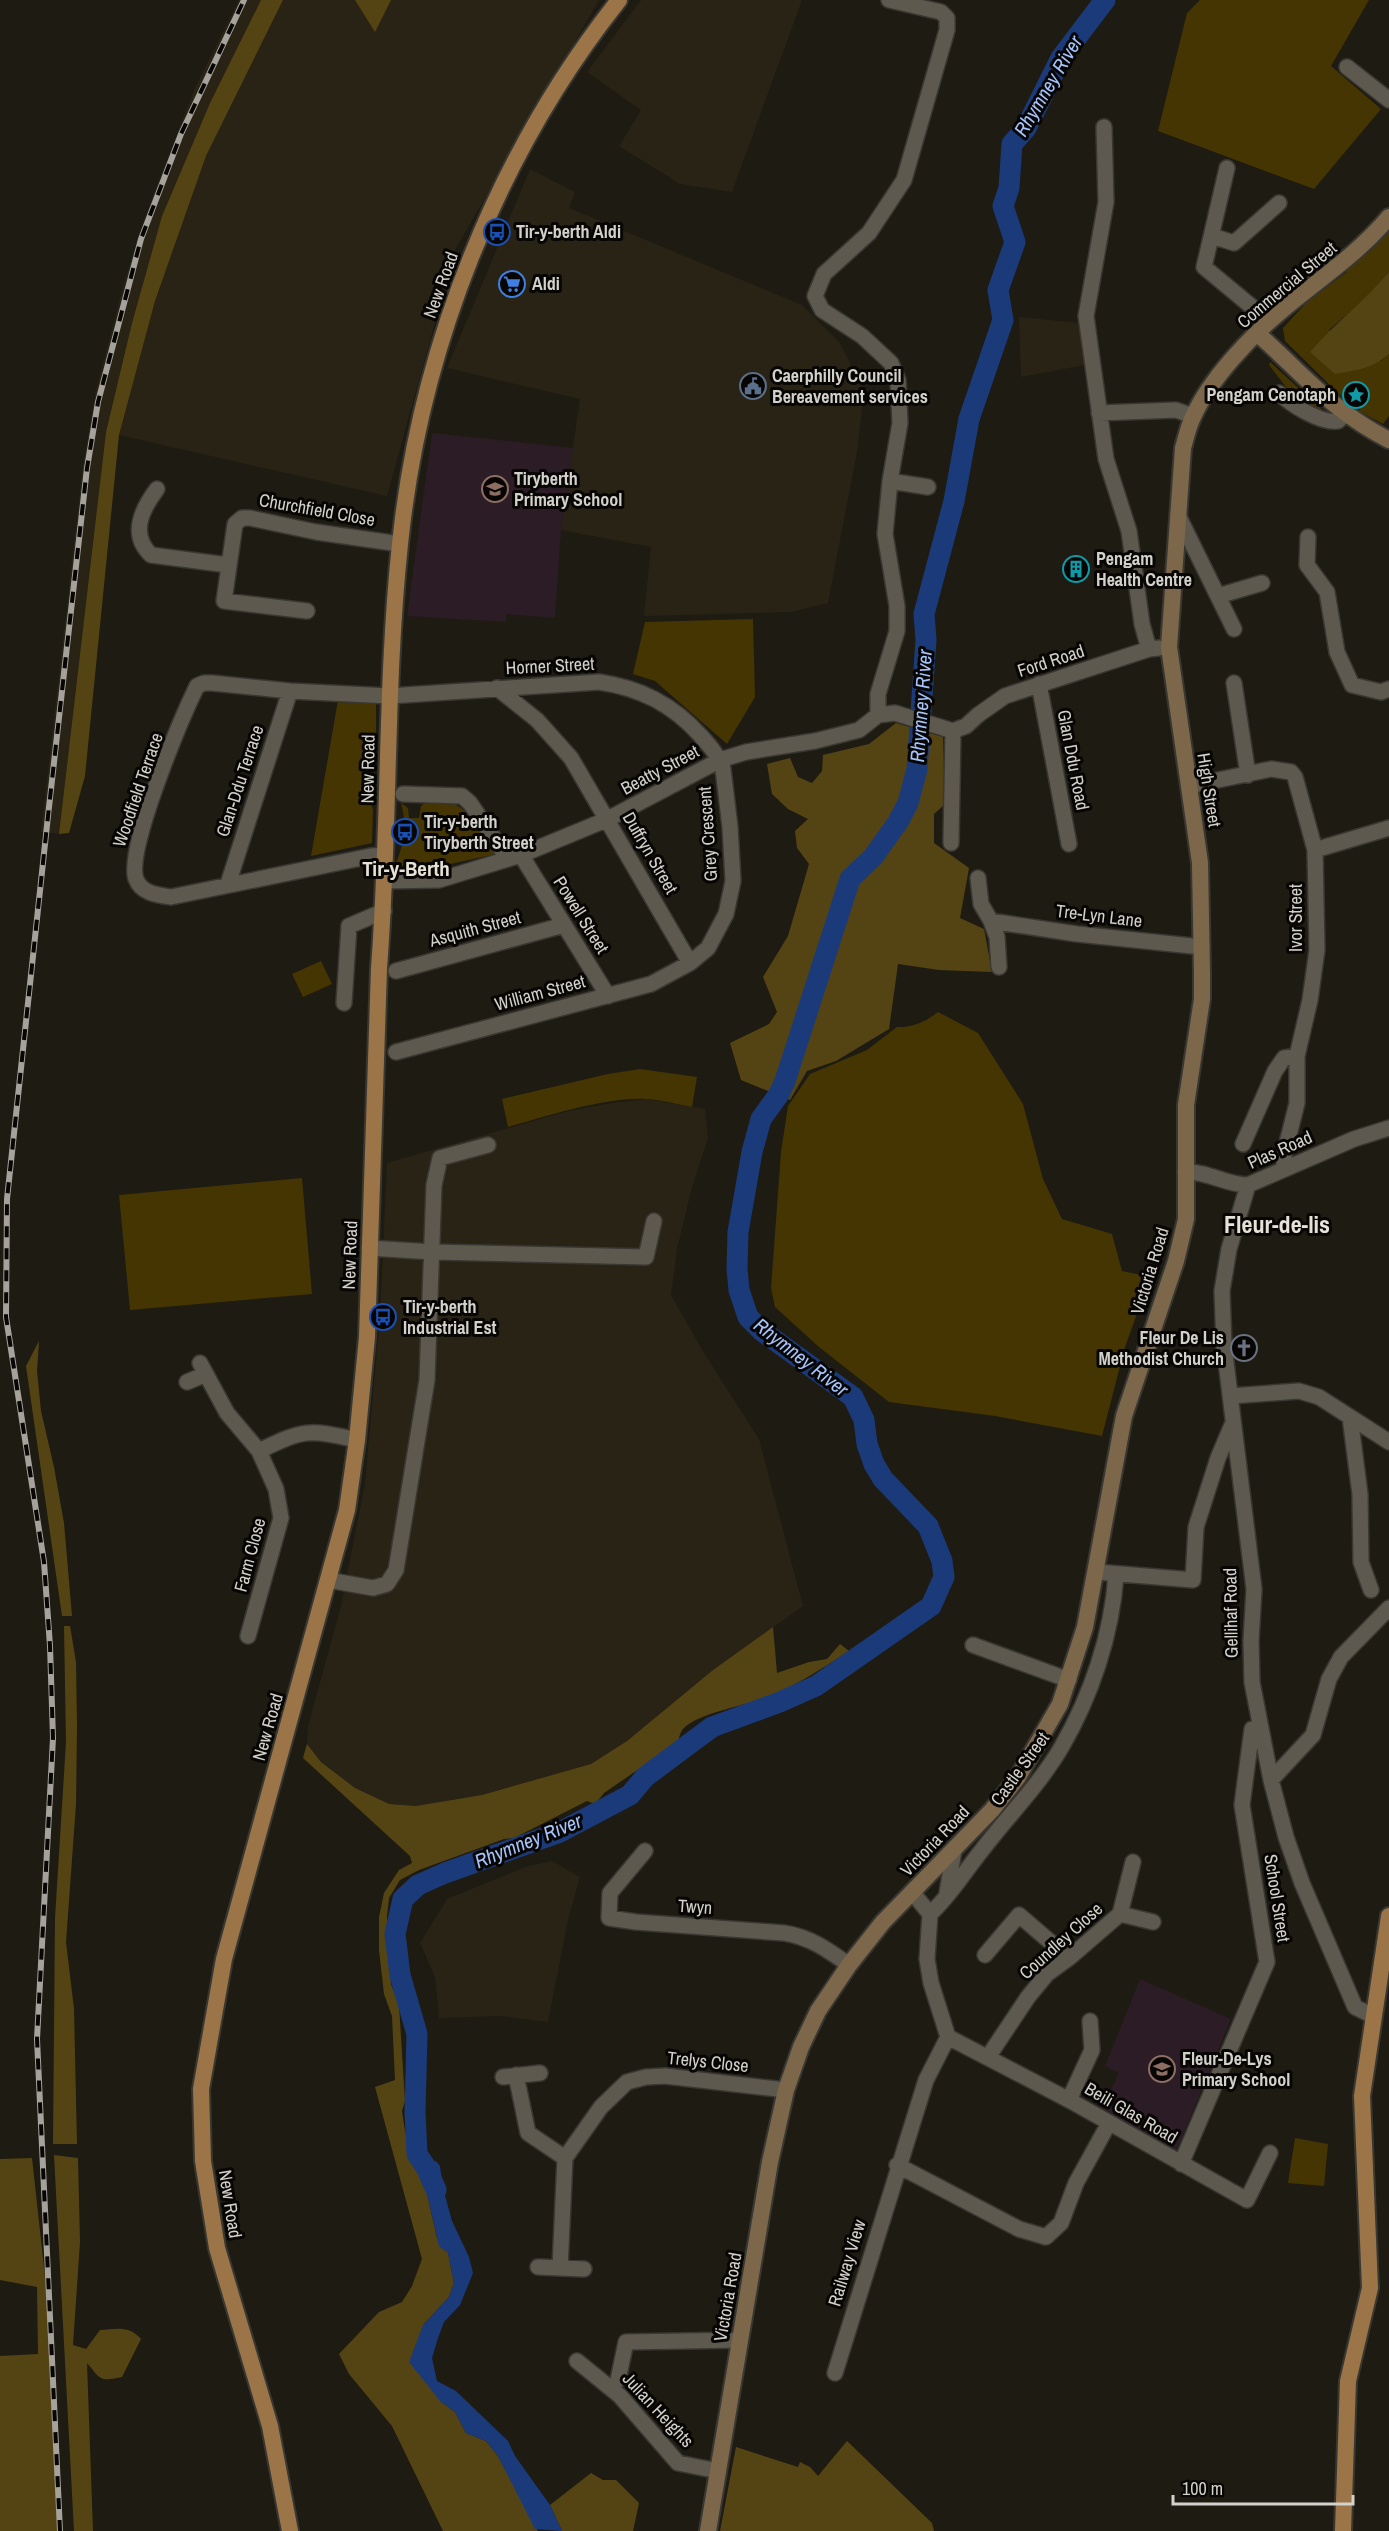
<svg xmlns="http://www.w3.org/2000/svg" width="1389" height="2531" font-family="'Archivo Narrow',sans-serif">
	<rect width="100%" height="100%" fill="#1e1b12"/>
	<!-- built -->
	<path fill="#282315" d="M 239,0 L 261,0 L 210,103 L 162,216 L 132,323 L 106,432 L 59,834 L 41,832 L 83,465 L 96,390 L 126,276 L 152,198 L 195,88 Z
		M 283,0 L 599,0 L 455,250 L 387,496 L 119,435 L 155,301 L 206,156 Z
		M 641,0 L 802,0 L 732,192 L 680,184 L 619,146 L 641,110 L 587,72 Z
		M 530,169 L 575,192 L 569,208 L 802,305 L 840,343 L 864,391 L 857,452 L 828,603 L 791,612 L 644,616 L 651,547 L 561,530 L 580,399 L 447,368 Z
		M 1019,317 L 1079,323 L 1085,365 L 1021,377 Z
		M 645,1099 L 705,1109 L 708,1138 L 691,1191 L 677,1249 L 671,1295 L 704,1353 L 759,1439 L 803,1606 L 713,1670 L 627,1741 L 591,1764 L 482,1795 L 416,1806 L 389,1804 L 355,1788 L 321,1762 L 307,1744 L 308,1726 L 341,1606 L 365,1483 L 380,1316 L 387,1163 L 564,1112 L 612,1103 Z
		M 552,1861 L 580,1877 L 568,1920 L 548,2022 L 501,2016 L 439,2018 L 435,1977 L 420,1943 L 447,1899 L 525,1867 Z"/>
	<!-- education -->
	<path fill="#2c1c26" d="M 432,433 L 573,448 L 561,530 L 555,618 L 506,614 L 506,622 L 407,616 Z
		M 1140,1979 L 1231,2019 L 1176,2152 L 1102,2108 L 1119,2073 L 1105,2066 Z"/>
	<!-- green -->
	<path fill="#453502" d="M 1200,0 L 1369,0 L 1331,66 L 1381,109 L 1314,189 L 1158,131 L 1187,13 Z
		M 1389,229 L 1389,272 L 1373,292 L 1329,330 L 1381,361 L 1389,354 L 1389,416 L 1383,424 L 1359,411 L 1367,392 L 1350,383 L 1343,398 L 1285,341 L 1283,328 L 1307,302 L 1347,272 L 1345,270 L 1371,249 Z
		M 1270,362 L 1330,417 L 1297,401 L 1269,365 Z
		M 753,619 L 755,697 L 727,744 L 655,681 L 633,674 L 645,622 Z
		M 338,700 L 376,703 L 376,739 L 370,751 L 370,767 L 366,768 L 366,775 L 368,776 L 368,785 L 370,786 L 369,795 L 373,810 L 372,843 L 311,856 Z
		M 429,800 L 453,803 L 467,812 L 496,854 L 418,871 L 395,865 C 404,846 407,823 401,803 L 408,808 L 409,818 L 419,818 L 421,806 Z
		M 321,961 L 332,984 L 303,997 L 292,974 Z
		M 938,1012 L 978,1033 L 1023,1104 L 1043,1179 L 1062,1219 L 1112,1234 L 1122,1271 L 1141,1275 L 1148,1283 L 1125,1347 L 1102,1436 L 995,1416 L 889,1402 L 819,1347 L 775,1307 L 771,1288 L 781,1152 L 788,1106 L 810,1074 L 867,1050 L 897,1027 C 912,1028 927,1021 938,1012 Z
		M 640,1069 L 697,1077 L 692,1107 C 677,1104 661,1100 646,1099 C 605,1097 548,1116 508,1127 L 502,1099 L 608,1074 Z
		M 302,1178 L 312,1294 L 130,1310 L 119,1195 Z
		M 1295,2138 L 1328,2144 L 1324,2186 L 1288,2183 Z"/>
	<!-- forest -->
	<path fill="#554413" d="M 261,0 L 283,0 L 206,156 L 155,301 L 119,435 L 85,776 L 69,833 L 59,834 L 106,432 L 132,323 L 162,216 L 210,103 Z
		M 355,0 L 391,0 L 375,32 Z
		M 1389,272 L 1389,354 C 1374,368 1354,371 1335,374 L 1310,352 C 1335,323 1365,301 1389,272 Z
		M 896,723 L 943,737 L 945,804 L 934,814 L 934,843 L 969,868 L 960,918 L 984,929 L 992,972 L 939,970 L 898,964 L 889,1029 L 836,1061 L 807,1071 L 790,1100 L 741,1080 L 730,1043 L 769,1024 L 777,1012 L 763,977 L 788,936 L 809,864 L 797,848 L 795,831 L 808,819 L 788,809 L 772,794 L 767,764 L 790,758 L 798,777 L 812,783 L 822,771 L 823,755 L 869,744 Z
		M 39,1341 L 37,1371 L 41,1411 L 54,1467 L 64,1523 L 72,1616 L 62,1616 L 26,1366 Z
		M 64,1626 L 70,1626 L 76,1662 L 77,1727 L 76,1804 L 66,1942 L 74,2009 L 77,2144 L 53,2144 L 55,1918 L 66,1742 Z
		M 773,1627 L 777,1673 L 809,1662 L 827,1659 L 840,1644 L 849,1651 C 823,1668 797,1685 768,1697 C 748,1705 697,1713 683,1729 C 680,1732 679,1739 678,1742 L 604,1793 L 595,1804 L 587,1801 L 514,1838 L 504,1839 L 419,1870 L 400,1880 L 389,1898 L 387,1916 L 391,1984 L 399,2005 L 405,2101 L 402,2111 L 405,2131 L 415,2166 L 425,2185 L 437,2238 L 448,2253 L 454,2283 L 449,2297 L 423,2325 L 440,2401 L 455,2412 L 466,2433 L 486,2441 L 498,2456 L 538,2531 L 443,2531 L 392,2426 L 349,2374 L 339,2354 L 379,2312 L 402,2302 L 412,2286 L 422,2259 L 375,2087 L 395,2080 L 392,2016 L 384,1994 L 379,1950 L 379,1917 L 384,1893 L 399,1870 L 412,1863 L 410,1856 L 303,1758 L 307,1744 L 321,1762 L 355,1788 L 389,1804 L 416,1806 L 482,1795 L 591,1764 L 627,1741 L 713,1670 Z
		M 54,2155 L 78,2158 L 80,2242 L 73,2345 L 86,2349 L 100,2330 C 116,2329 129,2325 141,2339 L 122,2377 C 98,2382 101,2379 87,2363 L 93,2531 L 74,2531 Z
		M 32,2158 L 46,2286 L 58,2531 L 0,2531 L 0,2356 L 38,2354 L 37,2287 L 0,2280 L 0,2159 Z
		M 847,2441 L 932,2523 L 934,2531 L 720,2531 L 736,2447 L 798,2467 L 800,2462 L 810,2467 L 818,2476 Z
		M 591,2473 L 603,2480 L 616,2480 L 639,2503 L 633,2531 L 562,2531 L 550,2505 Z"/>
	<!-- water -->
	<path fill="#1b3a7a" d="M 436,2161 L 440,2166 L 443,2188 L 452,2221 L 469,2257 L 473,2273 L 460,2305 L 444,2322 L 438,2338 L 432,2358 L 437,2381 L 456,2391 L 508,2441 L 515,2456 L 550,2505 L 562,2531 L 535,2529 L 498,2456 L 486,2441 L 466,2433 L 455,2412 L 440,2401 L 409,2362 L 423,2325 L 449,2297 L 454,2283 L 448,2253 L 439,2246 L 425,2185 L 415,2166 Z"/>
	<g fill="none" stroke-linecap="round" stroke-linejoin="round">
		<!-- river -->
		<path stroke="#1b3a7a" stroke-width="21" d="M 436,2190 L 427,2169 L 417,2154 L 415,2112 L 417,2034 L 400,1975 L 395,1934 L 403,1899 L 418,1885 L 445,1873 L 560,1832 L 630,1795 L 645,1777 L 712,1727 L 780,1702 L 816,1686 L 931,1606 L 944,1577 L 942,1561 L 928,1526 L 883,1479 L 874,1464 L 867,1444 L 864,1420 L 853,1397 L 762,1331 L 748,1317 L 739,1290 L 737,1269 L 738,1232 L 752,1152 L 761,1119 L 779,1094 L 785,1081 L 850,879 L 873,857 L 898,822 L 908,803 L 917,769 L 926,640 L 924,614 L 954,501 L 969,419 L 1003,320 L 998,290 L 1015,242 L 1003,206 L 1009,188 L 1012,144 L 1026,128 L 1061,58 L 1105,0"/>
		<defs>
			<path id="minor" d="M 1347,67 L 1389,100
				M 1104,127 L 1106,202 L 1086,316 L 1106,459 L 1129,531 L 1142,624 L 1149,649
				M 1227,168 L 1204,267 L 1269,321
				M 1212,236 L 1234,243 L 1279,203
				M 1279,393 C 1290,404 1321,424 1338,421 L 1345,414
				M 1099,413 L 1176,410 L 1193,416
				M 890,481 L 928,487
				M 157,489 C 142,509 129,534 151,555 L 228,565
				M 1178,515 L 1234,629
				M 1308,537 L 1307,565 L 1327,592 L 1337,652 L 1352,685 L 1381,692 L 1389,689
				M 1218,596 L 1262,583
				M 307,611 L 224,601 L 235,524 L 242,518 L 250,518 L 316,532 L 400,544
				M 1234,683 L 1248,775
				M 1039,684 L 1069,844
				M 497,688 L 537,720 L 571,758 L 690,963
				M 878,715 L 878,694 L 897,631 L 897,606 L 885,534 L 890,481 L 900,423 L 898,380 L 891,363 L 862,336 L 822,310 L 815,296 L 824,274 L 869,233 L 904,180 L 947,30 L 947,18 L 941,12 L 889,0
				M 953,731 L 966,726 L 978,715 L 1005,696 L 1149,649 L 1159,648
				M 1189,786 L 1271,769 L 1291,772 L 1295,777 L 1315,850 L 1317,950 L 1310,1000 L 1297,1056 L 1297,1103 L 1284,1155 L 1284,1168
				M 403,794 L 462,796 L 470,803 L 508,859
				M 951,843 L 953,731
				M 1315,850 L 1389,828
				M 385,855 L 371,856 L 171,897 C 157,895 141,893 136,879 C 125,851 182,717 197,686 L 204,683 L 212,683 L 290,691 L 389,696 L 599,682 C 640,688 672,704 700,735 C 709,745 719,756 723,769 L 730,827 L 733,881 L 726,914 L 708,948 L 690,963 L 651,984 L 396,1052
				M 521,855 L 608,996
				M 978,878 L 981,904 L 991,921 L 997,937 L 999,967
				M 384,881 L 439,880 L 521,855 L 608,819 L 720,760 L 746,752 L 815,741 L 859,730 L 878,715 L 895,713 L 953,731
				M 228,884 L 290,691
				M 991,921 L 1077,934 L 1202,947
				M 396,971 L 564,925
				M 344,1003 L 349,926 L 384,911
				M 1243,1144 L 1275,1071 L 1284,1058 L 1297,1056
				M 1185,1172 C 1208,1171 1226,1185 1248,1185 L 1354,1139 L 1389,1128
				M 1248,1185 L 1229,1249 L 1222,1291 L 1224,1346 L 1254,1589 L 1251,1641 L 1252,1682 L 1271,1780 L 1286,1837 L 1302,1883 L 1355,2007 L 1373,2016
				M 369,1248 L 433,1252 L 646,1257 L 654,1221
				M 200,1363 L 227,1413 L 259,1451 L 276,1489 L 281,1518 L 248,1636
				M 187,1382 L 206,1374
				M 1231,1396 L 1299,1391 L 1319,1397 L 1389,1442
				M 1350,1417 L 1360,1494 L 1361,1562 L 1371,1590
				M 259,1451 C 304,1429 308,1429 357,1440
				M 1097,1572 L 1193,1580 L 1196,1527 L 1218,1458 L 1232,1425
				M 328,1580 L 373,1588 L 387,1584 L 396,1570 L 427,1380 L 434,1185 L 440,1158 L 488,1145
				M 973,1645 L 1069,1680
				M 1271,1780 L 1313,1735 L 1329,1679 L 1341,1657 L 1389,1608
				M 645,1851 L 610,1893 L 609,1918 L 636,1922 L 784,1933 C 810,1937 828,1950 849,1965
				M 912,1892 L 930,1914
				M 947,1893 L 954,1850
				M 1120,1914 L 1153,1922
				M 985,1955 L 1019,1915 L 1069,1958
				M 948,2037 L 931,1983 L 927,1959 L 930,1914 C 950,1896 965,1871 982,1850 C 1008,1816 1039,1785 1061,1748 C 1091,1696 1112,1635 1116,1574
				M 948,2037 L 1069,2100 L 1247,2200 L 1270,2153
				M 988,2057 L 1028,1997 L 1047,1974 L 1069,1958 L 1120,1914 L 1133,1862
				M 516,2075 L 528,2133 L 565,2158
				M 503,2077 L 540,2073
				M 1069,2100 L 1092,2050 L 1090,2021
				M 1181,2164 L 1267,1962 L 1242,1805 L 1252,1729
				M 897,2165 L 1019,2229 L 1046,2237 L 1061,2223 L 1076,2183 L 1109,2123
				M 538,2267 L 584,2269
				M 560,2268 L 565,2158 L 601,2107 L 627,2082 L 646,2077 L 665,2076 L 786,2090
				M 577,2361 L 620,2396 L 678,2463 L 718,2471
				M 835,2373 L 926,2080 L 948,2037
				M 618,2380 L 626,2342 L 740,2340"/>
			<path id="secondary" d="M 1258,334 C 1304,375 1332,411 1389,440
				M 708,2531 L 770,2162 L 786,2090 L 801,2047 L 818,2011 L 849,1965 L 883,1922 L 992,1810 L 1018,1777 L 1060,1704 L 1085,1627 L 1124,1416 L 1176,1261 L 1186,1219 L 1186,1105 L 1202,999 L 1202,973 L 1200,863 L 1169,647 L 1183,448 C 1186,438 1188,427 1193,417 C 1210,379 1250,337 1281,311 C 1318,280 1358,254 1389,217"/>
			<path id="primary" d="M 290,2531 L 270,2426 L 217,2248 L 203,2161 L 201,2089 L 224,1959 L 347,1510 L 357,1440 L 367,1337 L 379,968 C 390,827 385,685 400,544 C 420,349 497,154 619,0
				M 1343,2531 L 1348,2381 L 1370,2288 L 1362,2096 L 1389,1916"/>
		</defs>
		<!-- minor casing -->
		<use href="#minor" stroke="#393732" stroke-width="18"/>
		<!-- secondary casing -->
		<use href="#secondary" stroke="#393732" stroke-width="20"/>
		<!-- primary casing -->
		<use href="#primary" stroke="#393732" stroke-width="20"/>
		<!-- minor -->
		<use href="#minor" stroke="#5d594f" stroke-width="15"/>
		<!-- secondary -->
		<use href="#secondary" stroke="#7c674b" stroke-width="16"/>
		<!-- primary -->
		<use href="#primary" stroke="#9b7547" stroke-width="16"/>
		<defs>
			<path id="rail" d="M 60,2531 L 37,2039 L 53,1738 L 50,1646 L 44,1562 L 6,1317 L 7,1199 L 48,816 L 87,468 L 98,402 L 141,239 L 181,134 L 244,0"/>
		</defs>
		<!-- rail casing -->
		<use href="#rail" stroke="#a5a29c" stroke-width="6"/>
		<!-- rail -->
		<use href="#rail" stroke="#070604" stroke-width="4" stroke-dasharray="11" stroke-linecap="butt"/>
	</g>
	<!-- icons -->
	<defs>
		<symbol id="bus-ring" viewBox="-11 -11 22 22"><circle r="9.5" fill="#070604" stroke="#1a4fb4" stroke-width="1.5"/><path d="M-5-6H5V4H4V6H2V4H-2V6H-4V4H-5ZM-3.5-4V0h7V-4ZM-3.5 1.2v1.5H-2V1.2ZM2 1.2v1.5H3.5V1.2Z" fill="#1a4fb4"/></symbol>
		<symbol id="supermarket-ring" viewBox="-11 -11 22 22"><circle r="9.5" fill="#070604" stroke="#3f7fe0" stroke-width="1.5"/><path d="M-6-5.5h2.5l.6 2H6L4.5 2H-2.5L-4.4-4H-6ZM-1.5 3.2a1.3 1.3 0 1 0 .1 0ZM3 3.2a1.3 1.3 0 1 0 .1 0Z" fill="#3f7fe0"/></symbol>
		<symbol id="civic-ring" viewBox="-11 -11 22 22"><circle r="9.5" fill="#070604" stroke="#5c6f8a" stroke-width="1.5"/><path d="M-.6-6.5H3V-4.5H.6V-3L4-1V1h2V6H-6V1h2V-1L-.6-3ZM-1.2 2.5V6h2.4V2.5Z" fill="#5c6f8a"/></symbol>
		<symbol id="sight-ring" viewBox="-11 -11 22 22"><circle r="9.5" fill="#070604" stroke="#0f9aa8" stroke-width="1.5"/><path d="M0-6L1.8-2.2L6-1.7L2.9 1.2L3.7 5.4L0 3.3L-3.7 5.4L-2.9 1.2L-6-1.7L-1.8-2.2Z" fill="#0f9aa8"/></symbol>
		<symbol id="school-ring" viewBox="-11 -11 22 22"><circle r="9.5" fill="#070604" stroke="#8d6e63" stroke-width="1.5"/><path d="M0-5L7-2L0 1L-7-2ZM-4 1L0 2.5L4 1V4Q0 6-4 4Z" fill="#8d6e63"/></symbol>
		<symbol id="building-ring" viewBox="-11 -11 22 22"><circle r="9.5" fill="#070604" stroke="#0f9aa8" stroke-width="1.5"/><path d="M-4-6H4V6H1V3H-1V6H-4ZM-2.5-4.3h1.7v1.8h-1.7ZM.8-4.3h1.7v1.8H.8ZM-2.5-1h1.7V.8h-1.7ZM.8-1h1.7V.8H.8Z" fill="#0f9aa8"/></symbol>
		<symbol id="church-ring" viewBox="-11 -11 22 22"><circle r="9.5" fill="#070604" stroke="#6b7280" stroke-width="1.5"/><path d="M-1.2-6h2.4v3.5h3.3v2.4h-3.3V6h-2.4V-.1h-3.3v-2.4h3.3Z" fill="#6b7280"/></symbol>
	</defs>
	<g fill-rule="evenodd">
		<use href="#bus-ring" x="482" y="217" width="30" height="30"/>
		<use href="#supermarket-ring" x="497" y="269" width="30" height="30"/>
		<use href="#civic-ring" x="738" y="371" width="30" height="30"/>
		<use href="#sight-ring" x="1341" y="380" width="30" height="30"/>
		<use href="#school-ring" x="480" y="474" width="30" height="30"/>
		<use href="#building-ring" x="1061" y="554" width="30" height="30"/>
		<use href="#bus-ring" x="390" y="817" width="30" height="30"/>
		<use href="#bus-ring" x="368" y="1302" width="30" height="30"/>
		<use href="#church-ring" x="1229" y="1333" width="30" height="30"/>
		<use href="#school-ring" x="1147" y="2054" width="30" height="30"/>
	</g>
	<g text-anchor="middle" stroke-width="6" stroke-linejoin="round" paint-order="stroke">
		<!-- poi labels -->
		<g font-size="18" font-weight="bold" fill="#d3d1cb" stroke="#070604" text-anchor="start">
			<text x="516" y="238">Tir-y-berth Aldi</text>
			<text x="532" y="290">Aldi</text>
			<text x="772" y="382">Caerphilly Council<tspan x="772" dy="21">Bereavement services</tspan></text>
			<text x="1336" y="401" text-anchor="end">Pengam Cenotaph</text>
			<text x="514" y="485">Tiryberth<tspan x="514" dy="21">Primary School</tspan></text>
			<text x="1096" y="565">Pengam<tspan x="1096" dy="21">Health Centre</tspan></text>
			<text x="424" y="828">Tir-y-berth<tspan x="424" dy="21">Tiryberth Street</tspan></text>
			<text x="403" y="1313">Tir-y-berth<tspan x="403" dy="21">Industrial Est</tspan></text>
			<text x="1224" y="1344" text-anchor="end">Fleur De Lis<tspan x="1224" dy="21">Methodist Church</tspan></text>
			<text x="1182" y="2065">Fleur-De-Lys<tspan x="1182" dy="21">Primary School</tspan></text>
		</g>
		<!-- street labels -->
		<g font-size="18" fill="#d3d1cb" stroke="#070604">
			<text transform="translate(441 285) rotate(-70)" y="6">New Road</text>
			<text transform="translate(1287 285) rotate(-40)" y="6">Commercial Street</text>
			<text transform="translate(317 510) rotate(10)" y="6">Churchfield Close</text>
			<text transform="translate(1051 661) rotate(-18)" y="6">Ford Road</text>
			<text transform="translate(550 666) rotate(-3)" y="6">Horner Street</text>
			<text transform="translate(1073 760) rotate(79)" y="6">Glan Ddu Road</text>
			<text transform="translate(368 769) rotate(-89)" y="6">New Road</text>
			<text transform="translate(660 770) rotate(-28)" y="6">Beatty Street</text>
			<text transform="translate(240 781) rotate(-72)" y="6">Glan-Ddu Terrace</text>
			<text transform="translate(138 790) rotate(-71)" y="6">Woodfield Terrace</text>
			<text transform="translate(1209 790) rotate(81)" y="6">High Street</text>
			<text transform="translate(708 834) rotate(-94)" y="6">Grey Crescent</text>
			<text transform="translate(650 853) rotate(60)" y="6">Duffryn Street</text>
			<text transform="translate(581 915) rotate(58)" y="6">Powell Street</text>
			<text transform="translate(1099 916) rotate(7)" y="6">Tre-Lyn Lane</text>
			<text transform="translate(1296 918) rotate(-90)" y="6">Ivor Street</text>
			<text transform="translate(475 929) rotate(-15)" y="6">Asquith Street</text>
			<text transform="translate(540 993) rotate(-15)" y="6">William Street</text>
			<text transform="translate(1280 1150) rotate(-24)" y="6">Plas Road</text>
			<text transform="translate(350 1255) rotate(-88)" y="6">New Road</text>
			<text transform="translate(1150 1271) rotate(-73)" y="6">Victoria Road</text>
			<text transform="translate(250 1555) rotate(-75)" y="6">Farm Close</text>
			<text transform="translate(1231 1613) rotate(-91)" y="6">Gellihaf Road</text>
			<text transform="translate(268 1727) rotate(-74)" y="6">New Road</text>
			<text transform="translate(1020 1769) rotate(-54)" y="6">Castle Street</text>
			<text transform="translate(935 1841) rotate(-46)" y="6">Victoria Road</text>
			<text transform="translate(1277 1898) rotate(81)" y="6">School Street</text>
			<text transform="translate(695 1907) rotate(4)" y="6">Twyn</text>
			<text transform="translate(1061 1941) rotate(-42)" y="6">Coundley Close</text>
			<text transform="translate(708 2062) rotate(6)" y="6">Trelys Close</text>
			<text transform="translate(1131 2113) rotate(30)" y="6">Beili Glas Road</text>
			<text transform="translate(230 2204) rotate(81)" y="6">New Road</text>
			<text transform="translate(847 2263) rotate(-73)" y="6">Railway View</text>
			<text transform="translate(728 2297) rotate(-80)" y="6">Victoria Road</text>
			<text transform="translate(658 2410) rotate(47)" y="6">Julian Heights</text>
		</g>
		<!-- water labels -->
		<g font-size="20" font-style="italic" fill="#a5c3fc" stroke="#070604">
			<text transform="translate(1048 86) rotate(-59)" y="7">Rhymney River</text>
			<text transform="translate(921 706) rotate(-86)" y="7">Rhymney River</text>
			<text transform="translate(801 1357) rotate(38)" y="7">Rhymney River</text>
			<text transform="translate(528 1841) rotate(-22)" y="7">Rhymney River</text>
		</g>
		<!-- quarter labels -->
		<g font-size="21" font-weight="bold" fill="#e7e2d7" stroke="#070604">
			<text x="406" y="876">Tir-y-Berth</text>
		</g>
		<!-- district labels -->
		<g font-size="24" font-weight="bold" fill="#e7e2d7" stroke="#070604">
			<text x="1277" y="1233">Fleur-de-lis</text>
		</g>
	</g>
	<!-- scale -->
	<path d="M1173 2495v9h180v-9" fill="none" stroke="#d3d1cb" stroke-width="3"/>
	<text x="1182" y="2495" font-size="18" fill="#d3d1cb" stroke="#070604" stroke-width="4.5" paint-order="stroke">100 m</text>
</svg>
